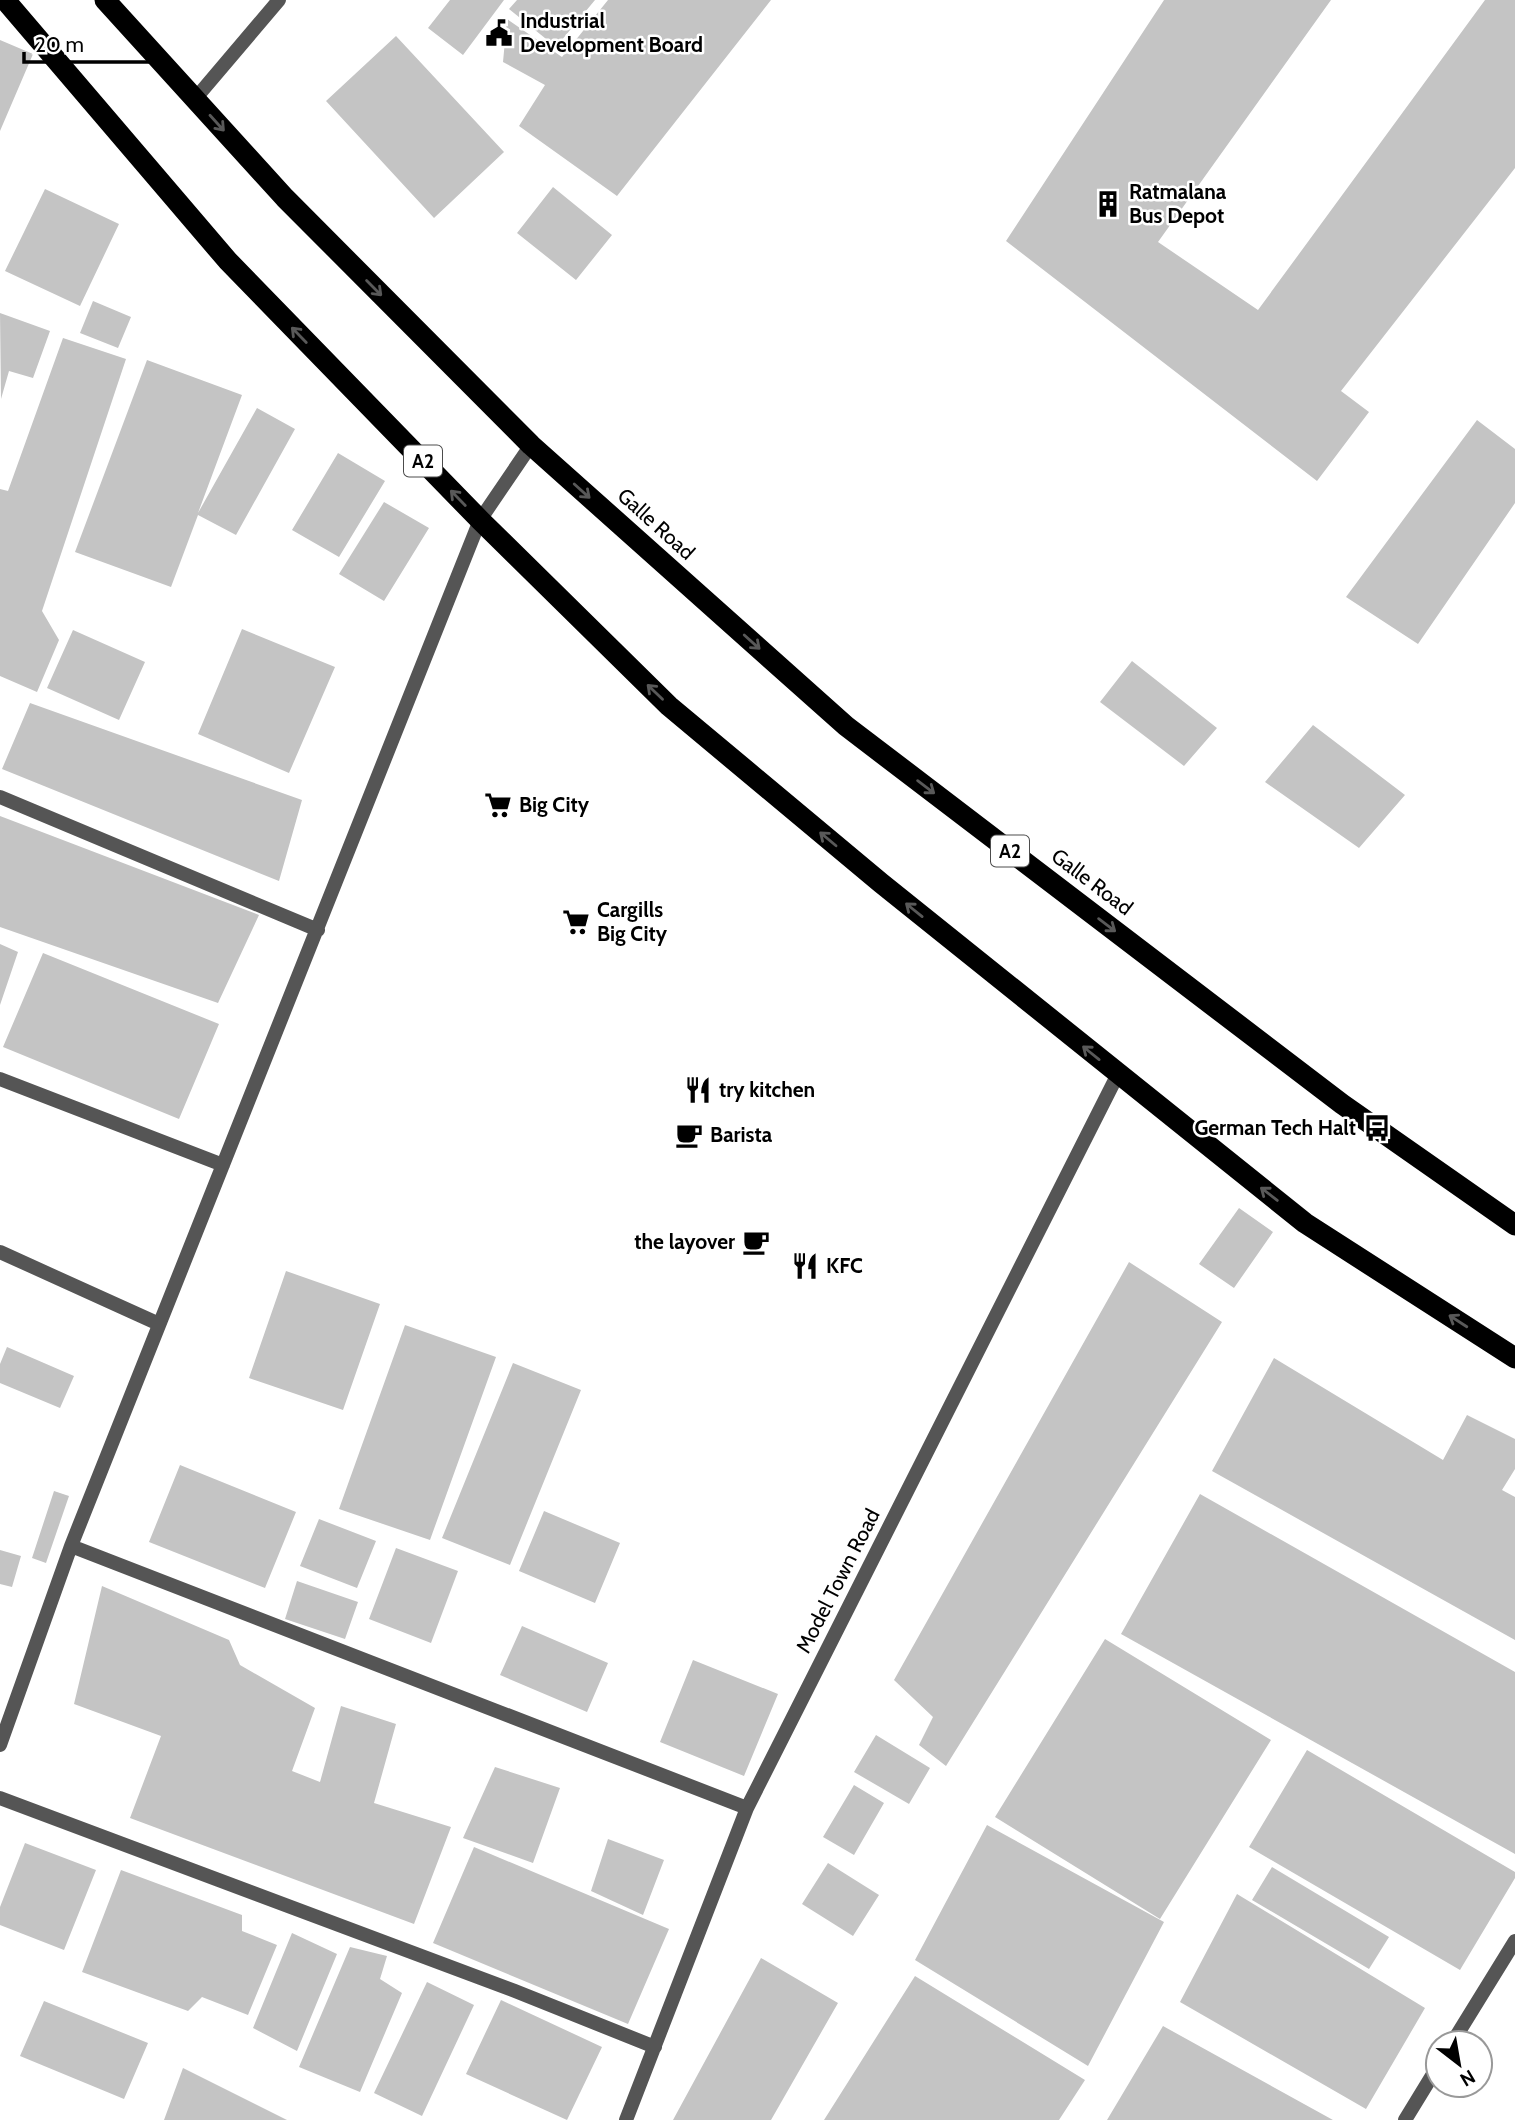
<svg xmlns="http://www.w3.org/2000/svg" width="1515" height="2120" font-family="Cabin,sans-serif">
	<rect width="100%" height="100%" fill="#fff"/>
	<!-- building -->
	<path fill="#c4c4c4" d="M 450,0 L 504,0 L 463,55 L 428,28 Z
		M 517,0 L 595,0 L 556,47 L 509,9 Z
		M 608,0 L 771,0 L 617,196 L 519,126 L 545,85 L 503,62 L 507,19 L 562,57 Z
		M 1164,0 L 1331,0 L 1158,242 L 1258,310 L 1485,0 L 1515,0 L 1515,168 L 1341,391 L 1369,412 L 1317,481 L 1006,241 Z
		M 396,36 L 504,152 L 434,218 L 326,101 Z
		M 0,40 L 33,54 L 0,131 Z
		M 553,187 L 612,235 L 576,280 L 517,233 Z
		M 45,189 L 119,224 L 80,306 L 5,271 Z
		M 93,301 L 131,317 L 118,348 L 80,333 Z
		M 0,313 L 50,331 L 33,378 L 9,371 L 1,399 Z
		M 63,338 L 126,359 L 42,611 L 59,640 L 37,692 L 0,676 L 0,489 L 8,491 Z
		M 147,360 L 242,395 L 198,513 L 257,408 L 295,429 L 236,535 L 198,515 L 171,587 L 75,552 Z
		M 1477,420 L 1515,449 L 1515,503 L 1418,644 L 1346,597 Z
		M 338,453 L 385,481 L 339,557 L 292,530 Z
		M 384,502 L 429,528 L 384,601 L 339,574 Z
		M 242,629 L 335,667 L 289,773 L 198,734 Z
		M 73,630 L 145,662 L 119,720 L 47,688 Z
		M 1132,661 L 1217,728 L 1184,766 L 1100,702 Z
		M 30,703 L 302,800 L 279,881 L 2,769 Z
		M 1313,725 L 1405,795 L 1359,848 L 1265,782 Z
		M 0,816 L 259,915 L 218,1003 L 0,927 Z
		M 0,944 L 18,952 L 0,1005 Z
		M 43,953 L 219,1024 L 179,1119 L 3,1047 Z
		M 1239,1208 L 1273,1232 L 1234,1288 L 1199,1264 Z
		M 1129,1262 L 1222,1322 L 946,1766 L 919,1745 L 933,1717 L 894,1680 Z
		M 286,1271 L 380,1304 L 343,1410 L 249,1378 Z
		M 405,1325 L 496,1357 L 430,1540 L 339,1509 Z
		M 7,1347 L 74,1376 L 60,1408 L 0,1383 L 0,1364 Z
		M 1274,1358 L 1443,1460 L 1467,1415 L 1515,1439 L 1515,1469 L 1502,1490 L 1515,1497 L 1515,1640 L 1212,1471 Z
		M 513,1363 L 581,1390 L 510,1565 L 442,1538 Z
		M 180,1465 L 296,1512 L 265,1588 L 149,1542 Z
		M 54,1491 L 69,1496 L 46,1563 L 32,1558 Z
		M 1200,1494 L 1515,1672 L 1515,1854 L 1121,1634 Z
		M 544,1511 L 620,1543 L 595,1603 L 519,1571 Z
		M 319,1519 L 376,1541 L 357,1588 L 300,1566 Z
		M 396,1548 L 458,1571 L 431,1643 L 369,1619 Z
		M 0,1550 L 21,1556 L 12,1587 L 0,1584 Z
		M 297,1581 L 358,1602 L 345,1639 L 285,1619 Z
		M 102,1586 L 229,1640 L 240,1665 L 315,1708 L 292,1771 L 320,1782 L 341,1706 L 396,1724 L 374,1803 L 451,1827 L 414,1924 L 130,1818 L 161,1736 L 74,1704 Z
		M 522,1626 L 608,1663 L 587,1712 L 500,1675 Z
		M 1105,1639 L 1271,1740 L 1160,1919 L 995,1817 Z
		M 693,1660 L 778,1694 L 744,1776 L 660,1742 Z
		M 876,1735 L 930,1768 L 909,1804 L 854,1772 Z
		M 1307,1750 L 1515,1872 L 1515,1878 L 1460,1970 L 1249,1847 Z
		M 495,1767 L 560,1788 L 533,1863 L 463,1838 Z
		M 854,1785 L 884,1803 L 854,1855 L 823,1837 Z
		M 987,1825 L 1164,1922 L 1088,2066 L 915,1960 Z
		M 608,1839 L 664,1860 L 643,1915 L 591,1891 Z
		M 25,1843 L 96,1870 L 64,1950 L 0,1925 L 0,1907 Z
		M 474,1847 L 669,1929 L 628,2024 L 433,1943 Z
		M 828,1863 L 879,1895 L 853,1936 L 802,1904 Z
		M 1272,1867 L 1389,1937 L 1369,1969 L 1252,1900 Z
		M 121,1870 L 242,1915 L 242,1931 L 277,1945 L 248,2015 L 202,1997 L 188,2011 L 82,1972 Z
		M 1237,1894 L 1425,2008 L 1366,2109 L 1180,2002 Z
		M 292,1933 L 337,1954 L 297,2051 L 253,2028 Z
		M 350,1947 L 387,1956 L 380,1979 L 402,1993 L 360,2092 L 299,2067 Z
		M 761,1958 L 838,2003 L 771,2120 L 673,2120 Z
		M 915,1976 L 1085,2080 L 1059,2120 L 824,2120 Z
		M 427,1982 L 474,2005 L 422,2116 L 374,2093 Z
		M 501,2000 L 602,2047 L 567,2120 L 466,2074 Z
		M 44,2001 L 148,2043 L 124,2099 L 20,2056 Z
		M 1163,2026 L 1333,2120 L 1107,2120 Z
		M 183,2068 L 287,2120 L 164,2120 Z"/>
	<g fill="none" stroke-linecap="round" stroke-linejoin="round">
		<!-- lane -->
		<path stroke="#555" stroke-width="14" d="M 1452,2043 L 1515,1941
			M 1405,2120 L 1438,2066"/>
		<!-- street -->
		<path stroke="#555" stroke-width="14" d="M 195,99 L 279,0
			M 0,797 L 318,930
			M 0,1079 L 223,1165
			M 0,1252 L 159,1324
			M 71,1546 L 747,1808
			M 0,1745 L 71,1546 L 480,520 L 531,445
			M 0,1798 L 515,1991 L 655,2047
			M 626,2120 L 747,1808 L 1118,1074"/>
		<!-- highway -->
		<path stroke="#000" stroke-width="21" d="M 5,0 L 228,261 L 480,520 L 669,706 L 881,883 L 1305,1223 L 1515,1358
			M 105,0 L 285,198 L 531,445 L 846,726 L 1342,1104 L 1515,1225"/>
	</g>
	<!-- one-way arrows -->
	<defs><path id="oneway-shaft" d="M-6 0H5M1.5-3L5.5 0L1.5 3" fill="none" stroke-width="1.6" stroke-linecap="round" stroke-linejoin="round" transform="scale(1.75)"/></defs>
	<g stroke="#595959">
		<use href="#oneway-shaft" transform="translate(217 123) rotate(48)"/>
		<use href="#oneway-shaft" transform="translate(374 288) rotate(45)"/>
		<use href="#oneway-shaft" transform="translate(299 335) rotate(-134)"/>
		<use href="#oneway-shaft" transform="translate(582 491) rotate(42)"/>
		<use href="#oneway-shaft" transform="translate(458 498) rotate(-134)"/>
		<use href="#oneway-shaft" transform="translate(752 642) rotate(42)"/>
		<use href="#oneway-shaft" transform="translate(655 692) rotate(-136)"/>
		<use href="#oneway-shaft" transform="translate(926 787) rotate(37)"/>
		<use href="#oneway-shaft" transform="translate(828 839) rotate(-140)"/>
		<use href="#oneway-shaft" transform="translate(914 910) rotate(-141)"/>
		<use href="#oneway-shaft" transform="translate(1107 925) rotate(37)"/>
		<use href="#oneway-shaft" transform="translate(1091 1053) rotate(-141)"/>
		<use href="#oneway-shaft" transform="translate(1269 1194) rotate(-142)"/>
		<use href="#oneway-shaft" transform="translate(1458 1321) rotate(-147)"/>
	</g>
	<!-- icons -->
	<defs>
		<symbol id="civic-bare" viewBox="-9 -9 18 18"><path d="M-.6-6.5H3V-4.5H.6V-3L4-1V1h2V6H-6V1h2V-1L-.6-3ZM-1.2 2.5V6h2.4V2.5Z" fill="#000" stroke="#fff" stroke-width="2.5" paint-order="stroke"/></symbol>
		<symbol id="building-bare" viewBox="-9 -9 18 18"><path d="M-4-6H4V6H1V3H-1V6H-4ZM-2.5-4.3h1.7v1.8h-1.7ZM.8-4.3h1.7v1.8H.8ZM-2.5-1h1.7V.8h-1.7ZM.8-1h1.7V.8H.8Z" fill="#000" stroke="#fff" stroke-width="2.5" paint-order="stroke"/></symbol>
		<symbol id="supermarket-bare" viewBox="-9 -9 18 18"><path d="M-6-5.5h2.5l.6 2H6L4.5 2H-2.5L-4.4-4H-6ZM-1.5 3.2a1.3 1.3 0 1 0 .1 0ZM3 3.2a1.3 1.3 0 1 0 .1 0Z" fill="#000" stroke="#fff" stroke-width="2.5" paint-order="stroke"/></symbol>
		<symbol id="restaurant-bare" viewBox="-9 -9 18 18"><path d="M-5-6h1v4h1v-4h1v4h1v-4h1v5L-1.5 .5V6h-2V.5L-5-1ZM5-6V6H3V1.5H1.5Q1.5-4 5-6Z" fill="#000" stroke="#fff" stroke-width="2.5" paint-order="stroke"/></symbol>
		<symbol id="bus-bare" viewBox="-9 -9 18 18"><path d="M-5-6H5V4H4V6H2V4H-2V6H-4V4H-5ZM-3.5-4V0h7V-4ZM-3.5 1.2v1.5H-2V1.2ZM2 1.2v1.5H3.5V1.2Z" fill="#000" stroke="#fff" stroke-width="2.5" paint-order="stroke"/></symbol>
		<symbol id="cafe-bare" viewBox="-9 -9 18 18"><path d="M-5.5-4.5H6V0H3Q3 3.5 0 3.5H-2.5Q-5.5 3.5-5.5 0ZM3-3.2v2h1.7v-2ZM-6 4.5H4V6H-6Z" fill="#000" stroke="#fff" stroke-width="2.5" paint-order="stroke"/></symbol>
	</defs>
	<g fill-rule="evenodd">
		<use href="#civic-bare" x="480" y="14" width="38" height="38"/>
		<use href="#building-bare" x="1089" y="185" width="38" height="38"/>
		<use href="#supermarket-bare" x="479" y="786" width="38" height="38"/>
		<use href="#supermarket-bare" x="557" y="903" width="38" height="38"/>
		<use href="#restaurant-bare" x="679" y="1071" width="38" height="38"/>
		<use href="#bus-bare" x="1358" y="1109" width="38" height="38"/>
		<use href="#cafe-bare" x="670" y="1116" width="38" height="38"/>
		<use href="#cafe-bare" x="737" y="1223" width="38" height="38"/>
		<use href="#restaurant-bare" x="786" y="1247" width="38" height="38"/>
	</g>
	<g text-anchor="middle" stroke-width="5" stroke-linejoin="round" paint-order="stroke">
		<!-- shield labels -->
		<g fill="#fff" stroke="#4c4c4c" stroke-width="2">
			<rect x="404" y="445.5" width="38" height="31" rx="5"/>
			<rect x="991" y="835.5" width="38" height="31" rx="5"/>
		</g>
		<g font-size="19" font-weight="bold" fill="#000">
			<text x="423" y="468">A2</text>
			<text x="1010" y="858">A2</text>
		</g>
		<!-- poi labels -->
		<g font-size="21" font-weight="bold" fill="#000" stroke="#fff" text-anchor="start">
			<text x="520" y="28">Industrial<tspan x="520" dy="24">Development Board</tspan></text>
			<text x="1129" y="199">Ratmalana<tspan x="1129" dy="24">Bus Depot</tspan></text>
			<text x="519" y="812">Big City</text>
			<text x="597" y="917">Cargills<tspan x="597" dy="24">Big City</tspan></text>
			<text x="719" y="1097">try kitchen</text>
			<text x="1356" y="1135" text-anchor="end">German Tech Halt</text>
			<text x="710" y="1142">Barista</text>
			<text x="735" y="1249" text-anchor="end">the layover</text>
			<text x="826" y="1273">KFC</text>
		</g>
		<!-- street labels -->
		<g font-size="21" fill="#000" stroke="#fff">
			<text transform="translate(656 524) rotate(42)" y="7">Galle Road</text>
			<text transform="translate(1092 882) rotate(37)" y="7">Galle Road</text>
			<text transform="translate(838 1581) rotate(-63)" y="7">Model Town Road</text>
		</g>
	</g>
	<!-- north arrow -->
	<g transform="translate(1459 2064) rotate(149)"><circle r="33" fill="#ffffff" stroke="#999999" stroke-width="2"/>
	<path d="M0-5L12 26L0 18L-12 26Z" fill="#000000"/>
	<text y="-10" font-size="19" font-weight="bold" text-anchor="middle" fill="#000000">N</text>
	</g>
	<!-- scale -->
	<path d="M24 52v10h136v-10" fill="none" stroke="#000000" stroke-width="3.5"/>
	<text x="35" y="52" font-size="21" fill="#000000" stroke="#ffffff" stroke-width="5" paint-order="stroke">20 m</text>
</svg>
